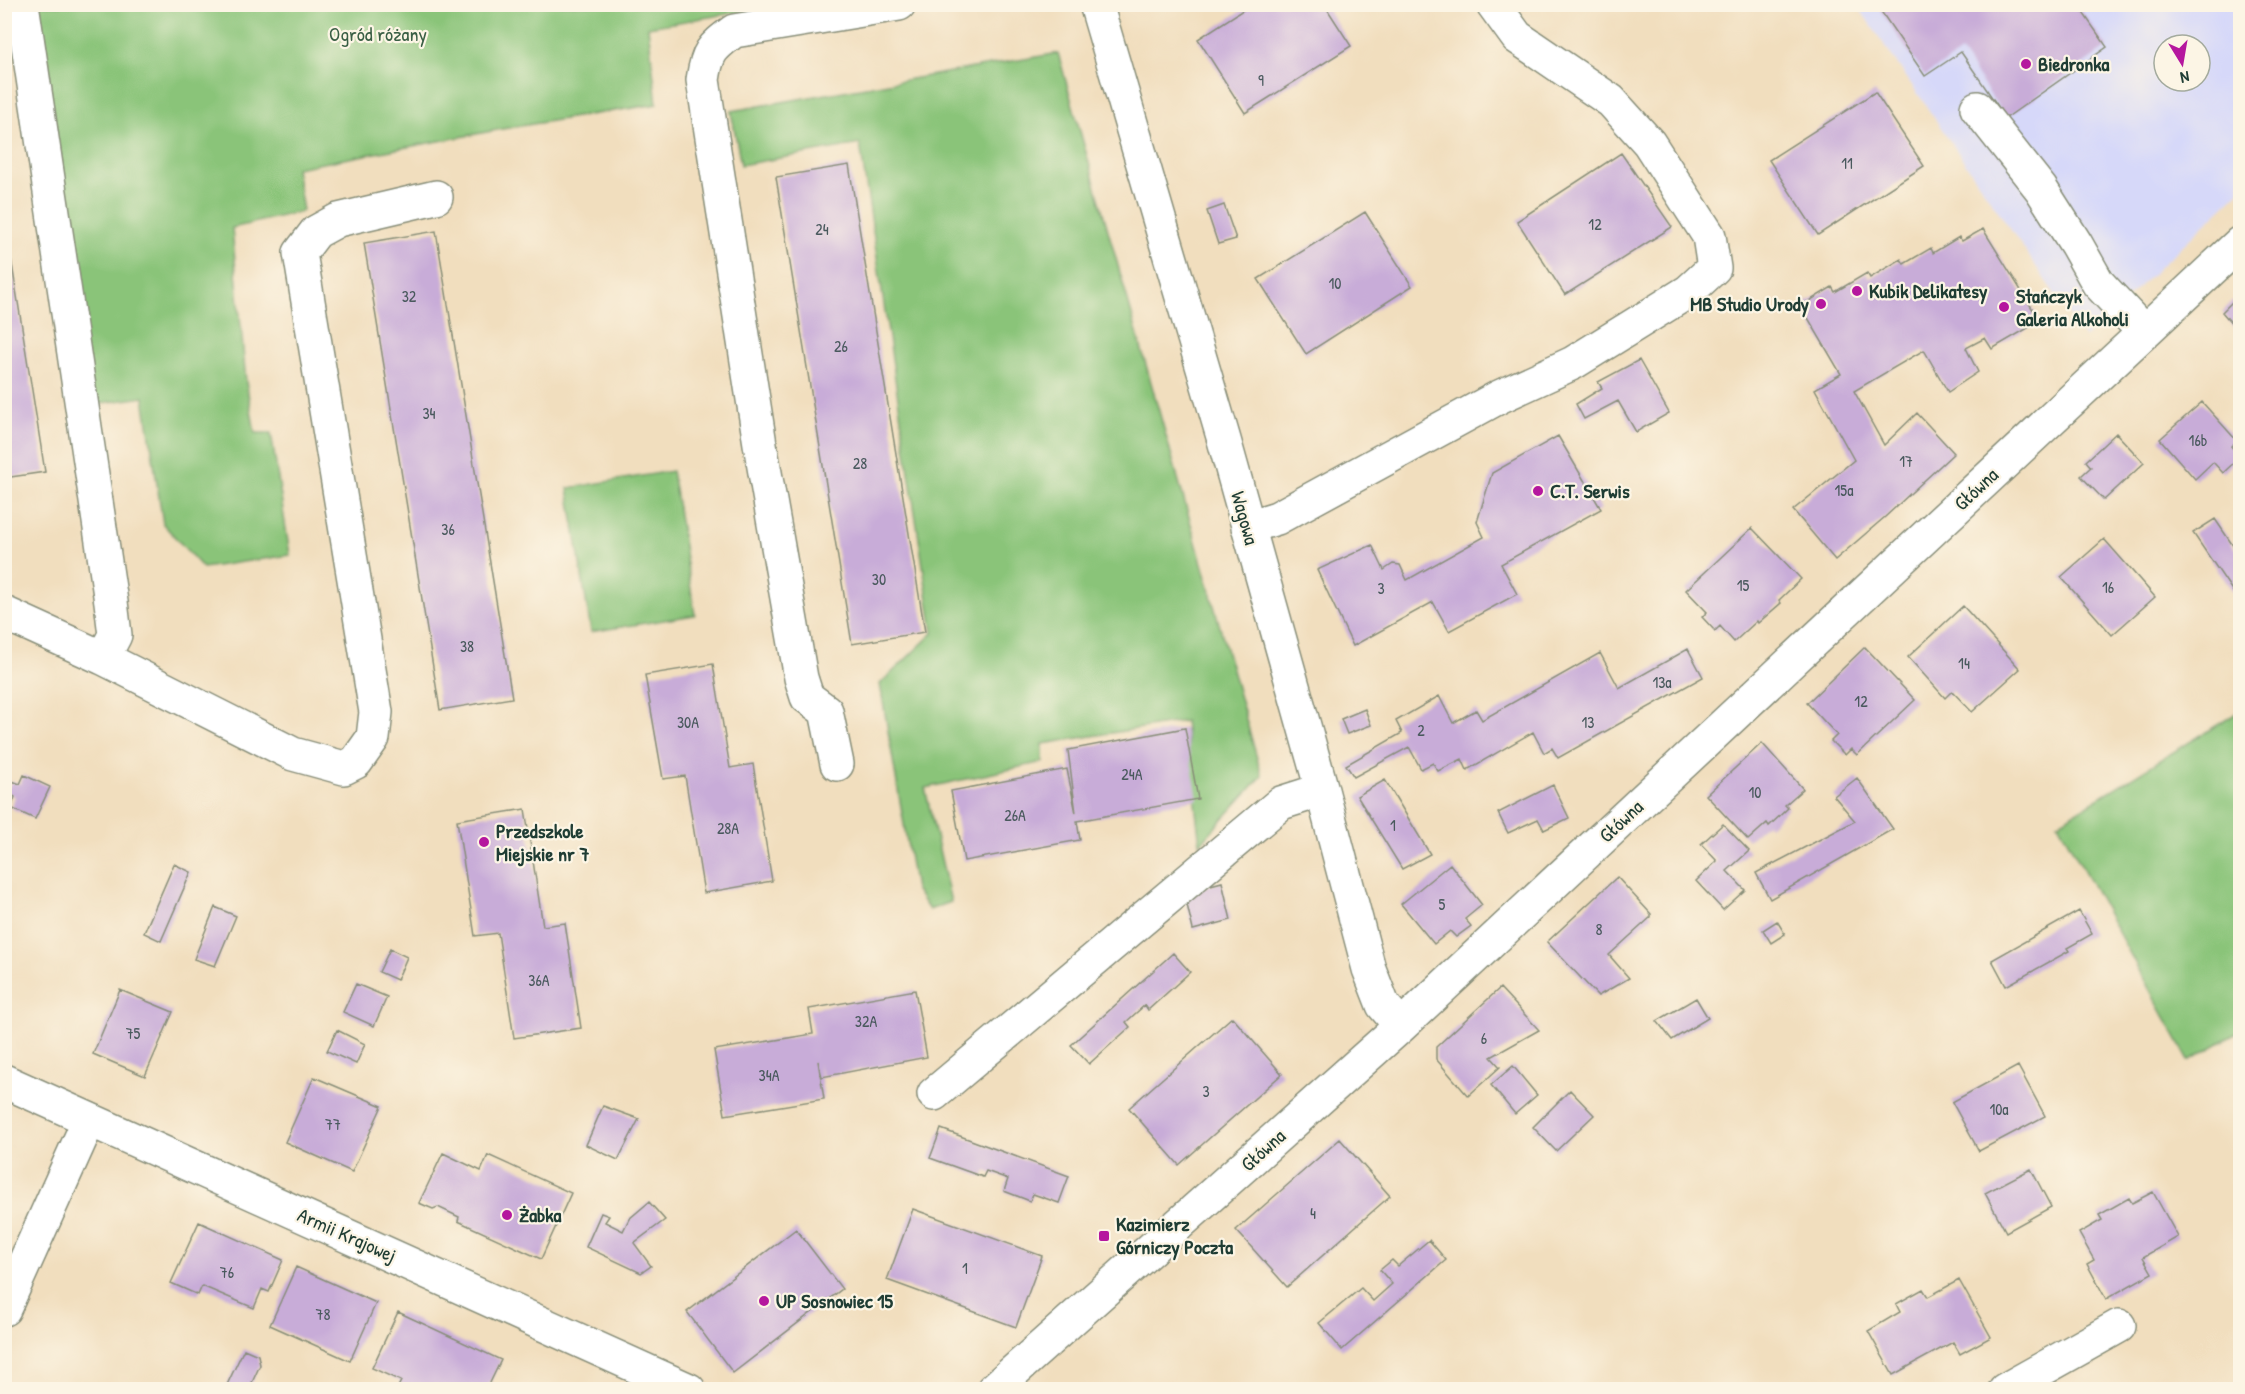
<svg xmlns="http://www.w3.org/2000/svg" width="2245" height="1394" font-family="'Patrick Hand',sans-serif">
	<rect width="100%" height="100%" fill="#fcf5e5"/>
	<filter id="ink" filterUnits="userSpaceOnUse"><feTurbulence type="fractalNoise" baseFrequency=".0167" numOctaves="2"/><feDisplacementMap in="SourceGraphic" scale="12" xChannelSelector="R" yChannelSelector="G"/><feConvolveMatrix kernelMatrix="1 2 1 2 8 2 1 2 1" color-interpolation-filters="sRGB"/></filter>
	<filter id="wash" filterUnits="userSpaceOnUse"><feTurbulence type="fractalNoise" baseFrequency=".008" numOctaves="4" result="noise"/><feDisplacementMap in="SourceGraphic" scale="24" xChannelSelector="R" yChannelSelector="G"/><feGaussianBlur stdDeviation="1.35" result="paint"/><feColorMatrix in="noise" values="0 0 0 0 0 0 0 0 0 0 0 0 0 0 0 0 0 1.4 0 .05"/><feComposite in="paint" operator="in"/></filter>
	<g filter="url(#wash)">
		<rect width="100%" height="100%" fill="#f1debe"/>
		<!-- built -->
		<path fill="#d6d8f9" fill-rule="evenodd" d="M 1857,5 L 2240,5 L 2240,191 L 2085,338 ZM 2164,45 L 2200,45 L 2200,81 L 2164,81 Z"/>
		<!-- green -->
		<path fill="#8ac479" stroke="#548056" stroke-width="1.5" d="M 15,5 L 783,5 L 648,27 L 657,104 L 508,128 L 296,168 L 303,211 L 232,228 L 246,382 L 255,433 L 271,433 L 290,555 L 203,568 L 163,524 L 144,397 L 81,406 Z
			M 1058,53 L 1262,776 L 1200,844 L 1185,721 L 1043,744 L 1043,762 L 925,788 L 951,902 L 929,910 L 915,889 L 880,684 L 933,633 L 860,144 L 741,165 L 731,111 Z
			M 672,471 L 695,615 L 591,632 L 568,488 Z
			M 2240,711 L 2240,1031 L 2189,1061 L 2058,823 Z"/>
		<g id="blocks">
			<!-- building -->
			<path fill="#c8acd8" d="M 1252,4 L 1324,4 L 1351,46 L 1245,113 L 1198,39 Z
				M 1876,4 L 2077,4 L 2107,47 L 2006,118 L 1961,52 L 1925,76 Z
				M 1875,92 L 1924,166 L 1818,235 L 1769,160 Z
				M 1621,153 L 1672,227 L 1565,295 L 1517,221 Z
				M 849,165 L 925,632 L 852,644 L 776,177 Z
				M 1224,205 L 1236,239 L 1218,244 L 1207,211 Z
				M 1365,212 L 1412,286 L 1306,354 L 1258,279 Z
				M 4,214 L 45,472 L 4,478 Z
				M 1983,229 L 2040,321 L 1992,349 L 1985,338 L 1966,348 L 1978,372 L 1948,392 L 1924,350 L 1854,391 L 1884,445 L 1917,413 L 1954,453 L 1885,517 L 1835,560 L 1793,510 L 1854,460 L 1815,389 L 1841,374 L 1801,306 L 1832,287 L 1835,292 L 1867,273 L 1870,278 L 1901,259 L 1904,264 L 1931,248 L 1933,253 L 1959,237 L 1962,241 Z
				M 436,231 L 512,698 L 440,710 L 364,243 Z
				M 2240,294 L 2240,333 L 2222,312 Z
				M 1639,360 L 1669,413 L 1636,432 L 1618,401 L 1584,419 L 1576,404 L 1602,388 L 1598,382 Z
				M 2202,402 L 2237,441 L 2231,446 L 2240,457 L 2223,473 L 2213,462 L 2195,479 L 2160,439 Z
				M 2116,433 L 2144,463 L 2104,500 L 2081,476 L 2091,467 L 2086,461 Z
				M 1558,436 L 1601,509 L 1501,564 L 1517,594 L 1449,631 L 1433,602 L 1353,646 L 1317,570 L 1372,545 L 1384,570 L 1393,564 L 1400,565 L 1407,580 L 1484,537 L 1477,522 L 1492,473 Z
				M 2215,519 L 2240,556 L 2240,602 L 2193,533 Z
				M 1752,528 L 1801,579 L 1779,600 L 1781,603 L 1758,623 L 1757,621 L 1734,642 L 1720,626 L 1715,631 L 1702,617 L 1707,612 L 1686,590 Z
				M 2104,539 L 2155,597 L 2112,635 L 2061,577 Z
				M 1963,606 L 2020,669 L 1972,712 L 1952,691 L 1945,698 L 1908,657 Z
				M 1865,647 L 1915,700 L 1857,755 L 1851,749 L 1845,755 L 1831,741 L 1837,735 L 1807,703 Z
				M 1688,649 L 1703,677 L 1558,758 L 1552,748 L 1544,753 L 1533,732 L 1467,770 L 1462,759 L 1438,771 L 1433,763 L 1421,769 L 1409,747 L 1354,777 L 1346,765 L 1402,733 L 1396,721 L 1439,696 L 1453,723 L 1476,710 L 1482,720 L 1600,653 L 1619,688 Z
				M 713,664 L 730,768 L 753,764 L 772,881 L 704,893 L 685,776 L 663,779 L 645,675 Z
				M 1365,709 L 1371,725 L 1347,734 L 1341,719 Z
				M 1185,728 L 1198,799 L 1077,821 L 1080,840 L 964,861 L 951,791 L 1067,769 L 1076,813 L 1068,750 Z
				M 1762,743 L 1803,789 L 1785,805 L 1788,808 L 1769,826 L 1767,823 L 1748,840 L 1706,795 Z
				M 24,775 L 50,787 L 35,819 L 11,808 L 15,797 L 6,791 L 12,781 L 20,784 Z
				M 1857,778 L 1893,829 L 1770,899 L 1756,873 L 1855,821 L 1834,796 Z
				M 1385,780 L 1430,854 L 1402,869 L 1357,796 Z
				M 1553,785 L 1569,818 L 1544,830 L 1538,819 L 1508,833 L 1498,813 Z
				M 525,809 L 543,926 L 565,923 L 581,1028 L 514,1038 L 498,933 L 475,936 L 457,820 Z
				M 1723,824 L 1749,851 L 1727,871 L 1745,890 L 1723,910 L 1696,881 L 1717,861 L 1701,844 Z
				M 174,864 L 191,872 L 161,941 L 144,933 Z
				M 1450,864 L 1482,905 L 1465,919 L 1471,926 L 1456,937 L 1450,931 L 1434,944 L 1401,904 Z
				M 1617,877 L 1651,914 L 1651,917 L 1609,955 L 1629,978 L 1598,996 L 1547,942 Z
				M 1222,882 L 1231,920 L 1193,930 L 1184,892 Z
				M 215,907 L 236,916 L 215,966 L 194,959 Z
				M 2079,911 L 2092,934 L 2067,948 L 2069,951 L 2006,986 L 1992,960 Z
				M 1777,921 L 1785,934 L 1771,943 L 1763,930 Z
				M 390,949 L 407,957 L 397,980 L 379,972 Z
				M 1173,953 L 1190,972 L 1148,1010 L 1145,1005 L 1126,1022 L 1130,1027 L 1089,1064 L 1071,1045 Z
				M 356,984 L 387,997 L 374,1026 L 343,1012 Z
				M 1500,988 L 1539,1030 L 1491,1057 L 1500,1067 L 1468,1096 L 1436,1059 L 1436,1047 Z
				M 120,990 L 173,1012 L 145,1076 L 93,1054 Z
				M 915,990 L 927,1057 L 822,1077 L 818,1061 L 824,1099 L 725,1115 L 714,1050 L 813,1034 L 809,1009 Z
				M 1696,998 L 1708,1018 L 1672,1040 L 1657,1021 Z
				M 1232,1017 L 1282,1074 L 1179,1165 L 1129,1108 Z
				M 337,1030 L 365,1044 L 356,1064 L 327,1051 Z
				M 1513,1066 L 1537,1095 L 1515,1114 L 1491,1085 Z
				M 2018,1066 L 2045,1116 L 1979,1151 L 1952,1102 Z
				M 314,1077 L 382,1106 L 352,1172 L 285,1142 Z
				M 1570,1090 L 1594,1115 L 1556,1151 L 1533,1127 Z
				M 603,1106 L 639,1119 L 618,1160 L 586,1145 Z
				M 941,1129 L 1069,1176 L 1059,1203 L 1033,1194 L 1030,1201 L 1004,1191 L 1008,1179 L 986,1171 L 983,1177 L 930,1158 Z
				M 1340,1139 L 1390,1196 L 1287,1287 L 1236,1230 Z
				M 443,1153 L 481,1171 L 488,1155 L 571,1193 L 541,1259 L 458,1221 L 459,1217 L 438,1207 L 433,1209 L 419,1203 Z
				M 2031,1169 L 2051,1207 L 2006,1232 L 1985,1193 Z
				M 2153,1192 L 2178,1237 L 2143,1257 L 2152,1273 L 2106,1299 L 2087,1264 L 2094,1260 L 2079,1233 L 2102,1220 L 2099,1215 L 2129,1198 L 2132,1203 Z
				M 649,1202 L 665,1220 L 634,1243 L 651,1266 L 641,1273 L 586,1247 L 601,1213 L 609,1216 L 605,1222 L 623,1231 L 629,1219 Z
				M 913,1209 L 1042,1256 L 1016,1327 L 887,1280 Z
				M 199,1222 L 283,1260 L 269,1292 L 262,1289 L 254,1308 L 202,1286 L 198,1295 L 171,1283 Z
				M 796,1229 L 842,1289 L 733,1373 L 687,1312 Z
				M 1429,1240 L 1446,1260 L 1342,1350 L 1319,1323 L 1361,1288 L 1373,1301 L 1392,1284 L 1380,1270 L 1392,1260 L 1398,1266 Z
				M 296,1267 L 376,1303 L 350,1361 L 270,1325 Z
				M 1959,1280 L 1991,1337 L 1960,1354 L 1953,1342 L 1893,1375 L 1868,1331 L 1900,1312 L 1896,1304 L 1923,1289 L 1928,1297 Z
				M 398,1312 L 501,1360 L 487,1389 L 397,1389 L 401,1381 L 372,1368 Z
				M 244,1349 L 258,1355 L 260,1365 L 249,1389 L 225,1389 Z"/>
		</g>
	</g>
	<g filter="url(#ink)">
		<use href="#blocks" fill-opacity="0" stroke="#888e79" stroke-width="1.5"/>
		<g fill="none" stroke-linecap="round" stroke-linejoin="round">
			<defs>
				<path id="minor" d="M 22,4 L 111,602 L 115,635 L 103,658
					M 1096,4 L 1224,440 L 1322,790 L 1369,969 L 1383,1005 L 1401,1026
					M 1977,108 L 2041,189 L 2076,244 L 2098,283 L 2144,332
					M 1248,527 L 1277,518 L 1499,397 L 1573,363 L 1689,291 L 1714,268 L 1709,236 L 1649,143 L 1611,101 L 1517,37 L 1493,4
					M 4,613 L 103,658 L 293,754 L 344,768 L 356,762 L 373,738 L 376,712 L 300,253 L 316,232 L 338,220 L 436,197
					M 837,764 L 826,711 L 807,697 L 801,678 L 760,444 L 703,80 C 707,52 711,48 734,31 L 899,4
					M 4,1081 L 689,1390
					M 934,1094 L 1281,803 L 1322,790
					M 4,1309 L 89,1120
					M 993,1390 L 1401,1026 L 2240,243
					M 2005,1390 L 2119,1326"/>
			</defs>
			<!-- minor casing -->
			<use href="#minor" stroke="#888e79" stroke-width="36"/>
			<!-- minor -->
			<use href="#minor" stroke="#fff" stroke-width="33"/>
		</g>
	</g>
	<!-- markers -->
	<g fill="#b5179e" stroke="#fcf5e5" stroke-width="2">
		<circle cx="2026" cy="64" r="6"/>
		<circle cx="1857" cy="291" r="6"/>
		<circle cx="1821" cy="304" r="6"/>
		<circle cx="2004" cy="307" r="6"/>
		<circle cx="1538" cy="491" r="6"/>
		<circle cx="484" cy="842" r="6"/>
		<circle cx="507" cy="1215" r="6"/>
		<rect x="1098" y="1230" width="12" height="12" rx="3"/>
		<circle cx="764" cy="1301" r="6"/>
	</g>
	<g text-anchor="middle" stroke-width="4.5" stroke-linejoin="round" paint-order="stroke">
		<!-- number labels -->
		<g font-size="16" fill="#49595d">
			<text x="1261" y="86">9</text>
			<text x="1847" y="169">11</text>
			<text x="1595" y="230">12</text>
			<text x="822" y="235">24</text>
			<text x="1335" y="289">10</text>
			<text x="409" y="302">32</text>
			<text x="841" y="352">26</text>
			<text x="429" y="419">34</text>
			<text x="2198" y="446">16b</text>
			<text x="1906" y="467">17</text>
			<text x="860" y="469">28</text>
			<text x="1844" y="496">15a</text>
			<text x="448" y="535">36</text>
			<text x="879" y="585">30</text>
			<text x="1743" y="591">15</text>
			<text x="2108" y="593">16</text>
			<text x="1381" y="594">3</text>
			<text x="467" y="652">38</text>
			<text x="1964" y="669">14</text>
			<text x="1662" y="688">13a</text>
			<text x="1861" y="707">12</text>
			<text x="688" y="728">30A</text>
			<text x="1588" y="728">13</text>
			<text x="1421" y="736">2</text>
			<text x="1132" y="780">24A</text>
			<text x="1755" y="798">10</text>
			<text x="1015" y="821">26A</text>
			<text x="1393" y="831">1</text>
			<text x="728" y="834">28A</text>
			<text x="1442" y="910">5</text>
			<text x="1599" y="935">8</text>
			<text x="539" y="986">36A</text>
			<text x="866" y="1027">32A</text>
			<text x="133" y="1039">75</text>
			<text x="1484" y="1044">6</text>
			<text x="769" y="1081">34A</text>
			<text x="1206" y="1097">3</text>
			<text x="1999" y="1115">10a</text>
			<text x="333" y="1130">77</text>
			<text x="1313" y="1219">4</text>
			<text x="965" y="1274">1</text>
			<text x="227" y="1278">76</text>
			<text x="323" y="1320">78</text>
		</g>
		<!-- park labels -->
		<g font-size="20" fill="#3a5f45" stroke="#fcf5e5">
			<text x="378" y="41">Ogród różany</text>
		</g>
		<!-- poi labels -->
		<g font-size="20" font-weight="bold" fill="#1f3d34" stroke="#fcf5e5" text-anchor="start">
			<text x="2038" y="71">Biedronka</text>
			<text x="1869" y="298">Kubik Delikatesy</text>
			<text x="2016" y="303">Stańczyk<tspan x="2016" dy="23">Galeria Alkoholi</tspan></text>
			<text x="1809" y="311" text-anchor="end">MB Studio Urody</text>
			<text x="1550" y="498">C.T. Serwis</text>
			<text x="496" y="838">Przedszkole<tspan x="496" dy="23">Miejskie nr 7</tspan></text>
			<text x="519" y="1222">Żabka</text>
			<text x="1116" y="1231">Kazimierz<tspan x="1116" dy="23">Górniczy Poczta</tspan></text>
			<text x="776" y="1308">UP Sosnowiec 15</text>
		</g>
		<!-- street labels -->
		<g font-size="20" fill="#1f3d34" stroke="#fcf5e5">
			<text transform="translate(1976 489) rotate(-43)" y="7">Główna</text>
			<text transform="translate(1245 518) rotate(74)" y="7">Wagowa</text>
			<text transform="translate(1621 821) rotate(-43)" y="7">Główna</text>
			<text transform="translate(1263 1150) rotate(-42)" y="7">Główna</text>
			<text transform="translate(347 1235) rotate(24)" y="7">Armii Krajowej</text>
		</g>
	</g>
	<!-- margin -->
	<rect width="2245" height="1394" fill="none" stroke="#fcf5e5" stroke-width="24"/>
	<!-- north arrow -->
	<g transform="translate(2182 63) rotate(169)"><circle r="28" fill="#fcf5e5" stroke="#a4ab9e" stroke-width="1.5"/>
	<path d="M0-4.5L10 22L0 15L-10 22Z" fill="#b5179e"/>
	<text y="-9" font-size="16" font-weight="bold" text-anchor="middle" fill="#1f3d34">N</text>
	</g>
</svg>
